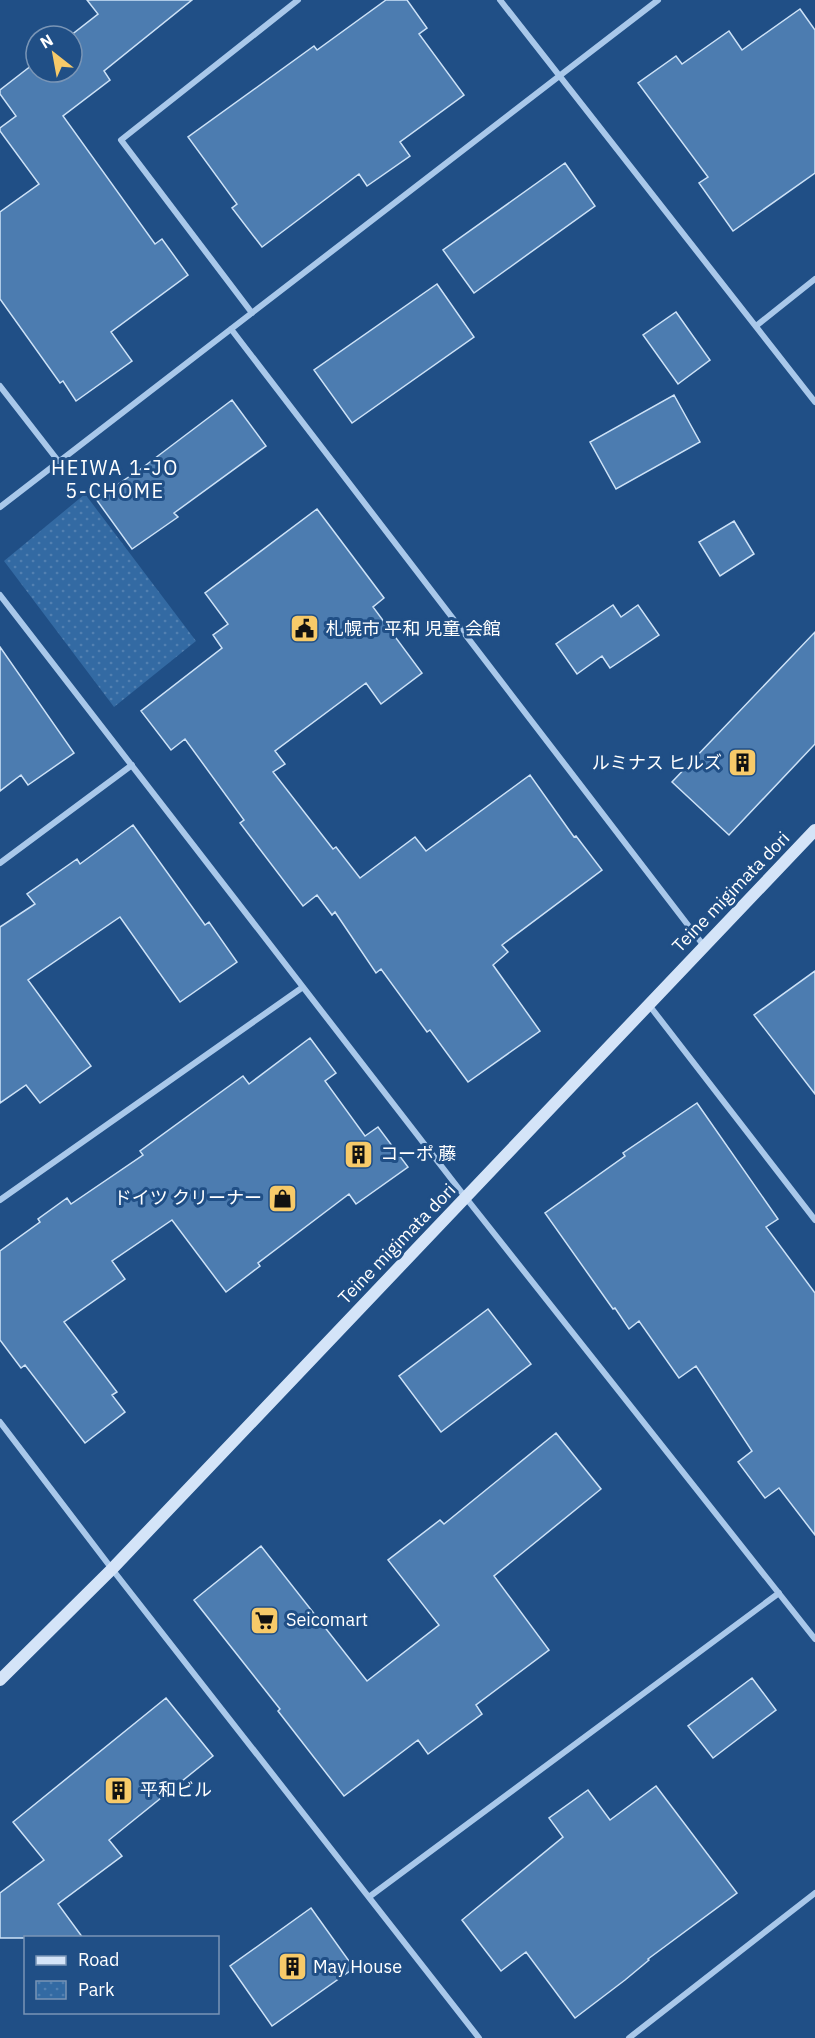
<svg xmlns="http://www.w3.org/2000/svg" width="815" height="2038" font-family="'IBM Plex Sans','Noto Sans JP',sans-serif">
	<defs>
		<pattern id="park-dots" width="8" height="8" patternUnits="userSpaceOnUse" patternTransform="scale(1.5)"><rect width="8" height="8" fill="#336aa3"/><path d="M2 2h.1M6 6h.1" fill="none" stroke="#5280b1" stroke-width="1.8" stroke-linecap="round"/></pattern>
	</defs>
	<rect width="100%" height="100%" fill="#204f86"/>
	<!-- park -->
	<path fill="url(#park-dots)" d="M 85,494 L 196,641 L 114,707 L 4,561 Z"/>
	<!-- building -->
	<path fill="#4c7cb0" stroke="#cde2f7" stroke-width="1.5" d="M 87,0 L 192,0 L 104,71 L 110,80 L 63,116 L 155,244 L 162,239 L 188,275 L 111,332 L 132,361 L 76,401 L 63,381 L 60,383 L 0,299 L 0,212 L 39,184 L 0,131 L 0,128 L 16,116 L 0,94 L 0,90 L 36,62 L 36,72 L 72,72 L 72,36 L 70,36 L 98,14 Z
		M 386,0 L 407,0 L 427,28 L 419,34 L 464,95 L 400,142 L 410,156 L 367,186 L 359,174 L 262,247 L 232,208 L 237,204 L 188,137 L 314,46 L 317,50 Z
		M 800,9 L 815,30 L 815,173 L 733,231 L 699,183 L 708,177 L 638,83 L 676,56 L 682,64 L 729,31 L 742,50 Z
		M 565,163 L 595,206 L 474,293 L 443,250 Z
		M 437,284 L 474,337 L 352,423 L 314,370 Z
		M 676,312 L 710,360 L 678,384 L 643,335 Z
		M 674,395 L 700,442 L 616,489 L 590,442 Z
		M 232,400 L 266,446 L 174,513 L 178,517 L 132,549 L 96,499 L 142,468 Z
		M 317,509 L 384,598 L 373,607 L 422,673 L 381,704 L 366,683 L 275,751 L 285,764 L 273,772 L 333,849 L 336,847 L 360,878 L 415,837 L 426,851 L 530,775 L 574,837 L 576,836 L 602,870 L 502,945 L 508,952 L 493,965 L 540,1031 L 468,1082 L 430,1030 L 427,1032 L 381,969 L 376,973 L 335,912 L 332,915 L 317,895 L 303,906 L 240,823 L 244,820 L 185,739 L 171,750 L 141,711 L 222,648 L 213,635 L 228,624 L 205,593 Z
		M 734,521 L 754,554 L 720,576 L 699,542 Z
		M 613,605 L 621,617 L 638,605 L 659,635 L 610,668 L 602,656 L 577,674 L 556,644 Z
		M 815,632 L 815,744 L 729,835 L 672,782 Z
		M 0,647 L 74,753 L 28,785 L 21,775 L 0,791 Z
		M 133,825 L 205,925 L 209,922 L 237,962 L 180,1002 L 120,917 L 28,980 L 91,1066 L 40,1103 L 26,1085 L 0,1103 L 0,927 L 35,904 L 27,894 L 77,859 L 80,864 Z
		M 815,971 L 815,1094 L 754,1015 Z
		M 310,1038 L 336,1073 L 325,1081 L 365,1136 L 378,1127 L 408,1167 L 356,1204 L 349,1194 L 258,1263 L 260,1266 L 226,1292 L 172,1220 L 112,1261 L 125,1279 L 64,1322 L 117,1392 L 112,1395 L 125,1412 L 85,1443 L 25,1365 L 21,1368 L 0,1340 L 0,1251 L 40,1222 L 38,1219 L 67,1198 L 71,1204 L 143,1155 L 140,1151 L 243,1076 L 249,1084 Z
		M 697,1103 L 778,1219 L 766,1227 L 815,1293 L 815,1535 L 779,1488 L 765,1498 L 738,1462 L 752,1451 L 696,1366 L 679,1378 L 639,1321 L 629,1329 L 615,1308 L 613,1309 L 545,1213 L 625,1156 L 623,1153 Z
		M 488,1309 L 531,1364 L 441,1432 L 399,1376 Z
		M 556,1433 L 601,1489 L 494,1576 L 549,1650 L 476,1705 L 482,1714 L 428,1754 L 418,1740 L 344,1796 L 278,1711 L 280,1709 L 194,1600 L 261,1546 L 367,1681 L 439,1625 L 388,1560 L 440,1520 L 444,1524 Z
		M 752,1678 L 776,1710 L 713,1758 L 688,1726 Z
		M 166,1698 L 213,1756 L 109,1840 L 122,1856 L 58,1904 L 83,1938 L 0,1938 L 0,1893 L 44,1860 L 13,1822 Z
		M 656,1786 L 737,1893 L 648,1959 L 649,1960 L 625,1980 L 575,2018 L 526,1952 L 501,1971 L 462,1920 L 563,1837 L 549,1818 L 588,1790 L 610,1820 Z
		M 311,1908 L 354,1968 L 272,2026 L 230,1966 Z"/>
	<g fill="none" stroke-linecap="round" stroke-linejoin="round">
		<!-- street -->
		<path stroke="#a9c8ea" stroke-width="6" d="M 500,0 L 815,402
			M 252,313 L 121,140 L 298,0
			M 756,326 L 815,279
			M 231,329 L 704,946
			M 0,386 L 59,462
			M 0,507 L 658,0
			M 0,595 L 466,1198 L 815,1639
			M 0,863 L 132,765
			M 649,1005 L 815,1220
			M 0,1200 L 303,987
			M 0,1422 L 112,1569 L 479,2038
			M 369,1897 L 779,1593
			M 629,2038 L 815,1893"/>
		<!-- secondary -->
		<path stroke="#d4e4f8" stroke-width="12" d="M 0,1680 L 112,1569 L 815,830"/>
	</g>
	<!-- icons -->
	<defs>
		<symbol id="civic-square" viewBox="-11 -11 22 22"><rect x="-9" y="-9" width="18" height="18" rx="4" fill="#f7ca69" stroke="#204f86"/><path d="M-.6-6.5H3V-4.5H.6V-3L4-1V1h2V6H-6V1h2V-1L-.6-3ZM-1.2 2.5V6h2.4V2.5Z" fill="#111"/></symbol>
		<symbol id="building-square" viewBox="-11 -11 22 22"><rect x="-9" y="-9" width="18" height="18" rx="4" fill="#f7ca69" stroke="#204f86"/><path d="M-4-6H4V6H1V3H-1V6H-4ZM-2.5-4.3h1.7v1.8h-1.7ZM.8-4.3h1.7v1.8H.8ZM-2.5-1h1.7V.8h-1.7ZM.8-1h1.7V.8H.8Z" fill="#111"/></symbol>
		<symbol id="shop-square" viewBox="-11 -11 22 22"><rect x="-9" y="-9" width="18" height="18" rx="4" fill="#f7ca69" stroke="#204f86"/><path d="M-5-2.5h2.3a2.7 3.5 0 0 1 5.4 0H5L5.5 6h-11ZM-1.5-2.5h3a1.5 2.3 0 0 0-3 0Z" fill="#111"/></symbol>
		<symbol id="supermarket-square" viewBox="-11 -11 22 22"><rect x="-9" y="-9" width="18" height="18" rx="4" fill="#f7ca69" stroke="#204f86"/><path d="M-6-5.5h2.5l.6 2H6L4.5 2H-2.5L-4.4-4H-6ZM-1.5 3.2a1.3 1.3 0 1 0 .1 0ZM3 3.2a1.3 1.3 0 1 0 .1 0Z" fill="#111"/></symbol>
	</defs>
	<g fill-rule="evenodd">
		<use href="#civic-square" x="288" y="612" width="33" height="33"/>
		<use href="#building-square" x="726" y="746" width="33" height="33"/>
		<use href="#building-square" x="342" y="1138" width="33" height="33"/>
		<use href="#shop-square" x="266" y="1182" width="33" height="33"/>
		<use href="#supermarket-square" x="248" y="1604" width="33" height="33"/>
		<use href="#building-square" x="102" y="1774" width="33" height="33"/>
		<use href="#building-square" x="276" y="1950" width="33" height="33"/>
	</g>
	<g text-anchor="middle" stroke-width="6" stroke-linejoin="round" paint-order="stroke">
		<!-- poi labels -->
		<g font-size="18" fill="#fff" stroke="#204f86" text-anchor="start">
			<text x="326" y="635">札幌市 平和 児童 会館</text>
			<text x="722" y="769" text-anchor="end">ルミナス ヒルズ</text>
			<text x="380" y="1160">コーポ 藤</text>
			<text x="262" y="1204" text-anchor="end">ドイツ クリーナー</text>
			<text x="286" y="1626">Seicomart</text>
			<text x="140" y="1796">平和ビル</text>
			<text x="313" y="1973">May House</text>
		</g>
		<!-- street labels -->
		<g font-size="18" fill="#fff" stroke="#204f86">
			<text transform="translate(731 892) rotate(-46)" y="6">Teine migimata dori</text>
			<text transform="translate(397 1244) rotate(-46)" y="6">Teine migimata dori</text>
		</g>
		<!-- neighbourhood labels -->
		<g font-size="20" letter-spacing="1.5" fill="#fff" stroke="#204f86">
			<text x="115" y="475">HEIWA 1-JO<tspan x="115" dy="23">5-CHOME</tspan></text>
		</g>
	</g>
	<!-- legend -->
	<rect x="24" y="1936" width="195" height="78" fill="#204f86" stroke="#7995b6" stroke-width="1.5"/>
	<rect x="36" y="1956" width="30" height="9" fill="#d4e4f8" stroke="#7995b6" stroke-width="1.5"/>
	<text x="78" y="1966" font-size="18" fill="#ffffff">Road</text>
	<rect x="36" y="1981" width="30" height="18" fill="url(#park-dots)" stroke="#7995b6" stroke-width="1.5"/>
	<text x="78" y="1996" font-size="18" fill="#ffffff">Park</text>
	<!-- north arrow -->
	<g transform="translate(54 54) rotate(329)"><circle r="28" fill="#204f86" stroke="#7995b6" stroke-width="1.5"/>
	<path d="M0-4.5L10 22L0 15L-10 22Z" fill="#f7ca69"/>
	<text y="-9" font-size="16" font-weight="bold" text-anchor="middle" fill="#ffffff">N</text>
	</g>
</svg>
